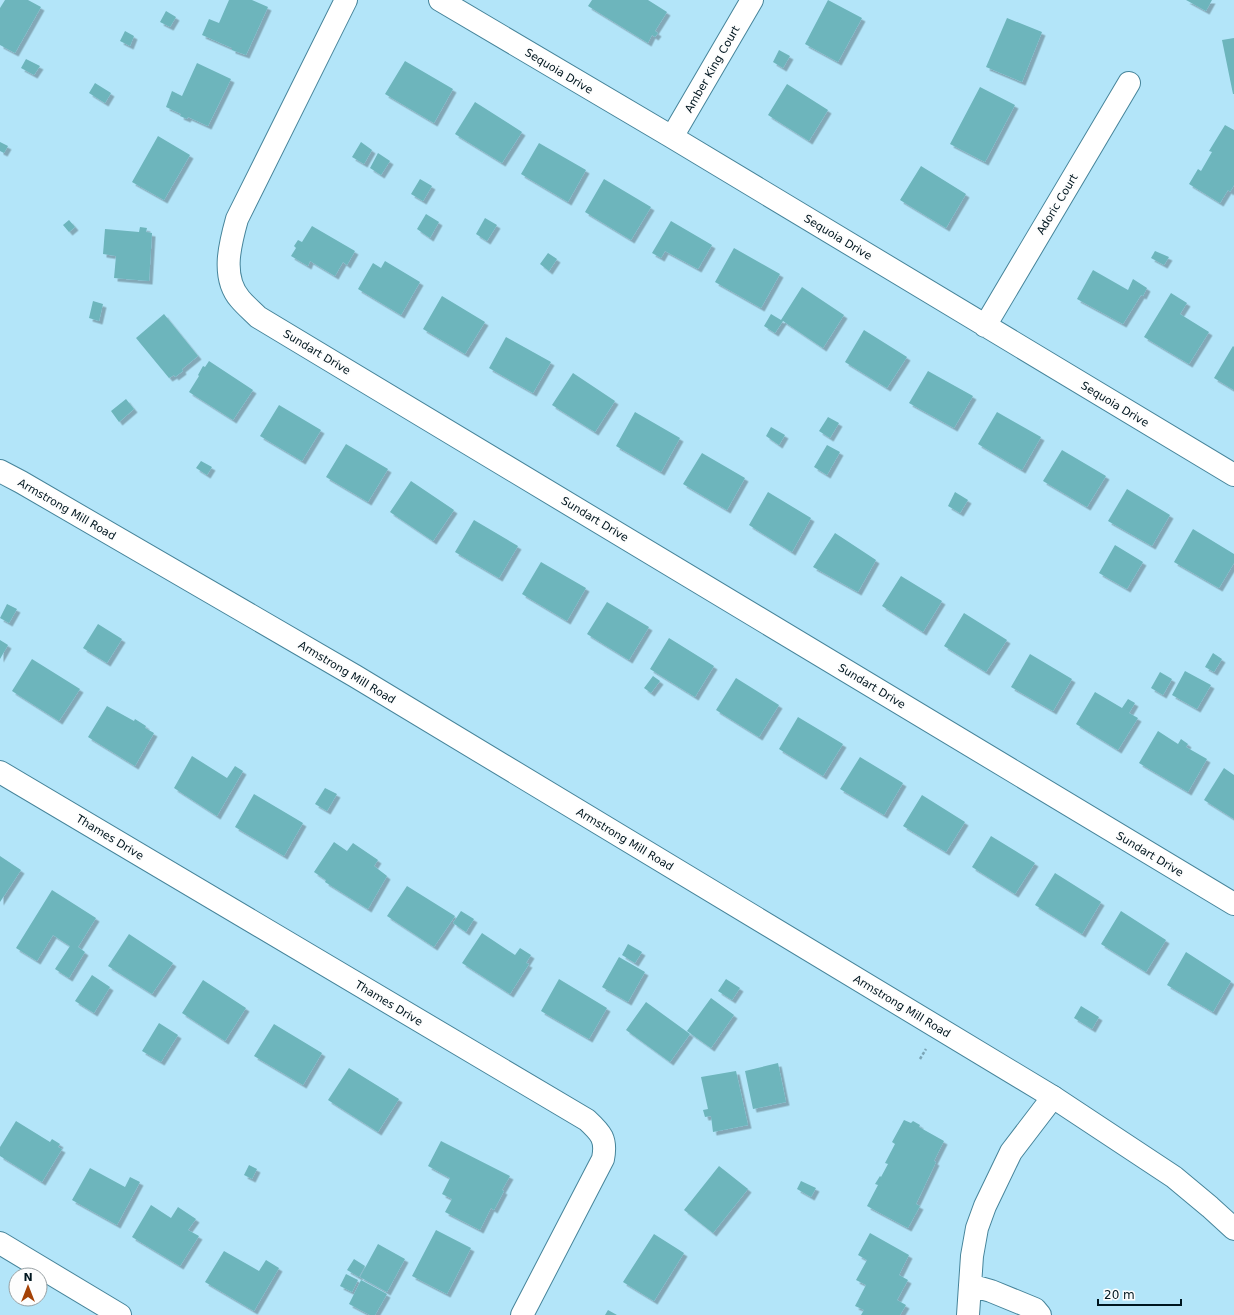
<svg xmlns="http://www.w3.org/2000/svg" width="1234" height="1315" font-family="'DejaVu Sans',sans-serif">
	<defs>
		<filter id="shadow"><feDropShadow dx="3.5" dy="3.5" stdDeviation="0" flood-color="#0004"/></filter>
	</defs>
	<rect width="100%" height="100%" fill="#b3e5f9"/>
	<!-- building -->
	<path fill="#6db5bc" filter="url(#shadow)" d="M 5,0 L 28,0 L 41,7 L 15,53 L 0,45 L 0,8 Z
		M 229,0 L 252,0 L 268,7 L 246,55 L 232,50 L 232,48 L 202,35 L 209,19 L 219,23 Z
		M 592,0 L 648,0 L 667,12 L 655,31 L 658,33 L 655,37 L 652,35 L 648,43 L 588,6 Z
		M 828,0 L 862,18 L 838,62 L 805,44 Z
		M 1186,0 L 1212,0 L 1206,11 Z
		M 166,11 L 176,17 L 170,27 L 160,22 Z
		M 1007,18 L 1042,32 L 1022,82 L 986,67 Z
		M 125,31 L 134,36 L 130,46 L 120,41 Z
		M 1234,38 L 1234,94 L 1233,94 L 1222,40 Z
		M 779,50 L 790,56 L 783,68 L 773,62 Z
		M 26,59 L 40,66 L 34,75 L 21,68 Z
		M 405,61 L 453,89 L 434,123 L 385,94 Z
		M 197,63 L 231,79 L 208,126 L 188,117 L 187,119 L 180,116 L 181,114 L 166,107 L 172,91 L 182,96 Z
		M 95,83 L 111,93 L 105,103 L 89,93 Z
		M 787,84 L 828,110 L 809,141 L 768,115 Z
		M 980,87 L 1015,105 L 985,162 L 950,144 Z
		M 475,102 L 522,132 L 502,163 L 455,134 Z
		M 1225,125 L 1234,130 L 1234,185 L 1230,192 L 1228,190 L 1220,203 L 1189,184 L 1198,169 L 1201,171 L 1212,152 L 1209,151 Z
		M 158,136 L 190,155 L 164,200 L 132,182 Z
		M 0,142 L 8,146 L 4,153 L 0,151 Z
		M 361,142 L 372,150 L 364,164 L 352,157 Z
		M 539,143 L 586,170 L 568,202 L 521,174 Z
		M 378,153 L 390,161 L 381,175 L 370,168 Z
		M 921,166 L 966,194 L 946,228 L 900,200 Z
		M 420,179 L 432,186 L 423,201 L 411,194 Z
		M 604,179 L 651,207 L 631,240 L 585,212 Z
		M 426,214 L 439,222 L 430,238 L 417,229 Z
		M 485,218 L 497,225 L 487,241 L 476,234 Z
		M 69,220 L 75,227 L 69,232 L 63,225 Z
		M 671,221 L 712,245 L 698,269 L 665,251 L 661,258 L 652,253 Z
		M 312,226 L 355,251 L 347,265 L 343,262 L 335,276 L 310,261 L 308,266 L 291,256 L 296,248 L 294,246 L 298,240 L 302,242 Z
		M 140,227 L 147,228 L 146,232 L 152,233 L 149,281 L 114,278 L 116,256 L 103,254 L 105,229 L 139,232 Z
		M 734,248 L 780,274 L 761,308 L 715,282 Z
		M 1155,251 L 1169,257 L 1164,265 L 1151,258 Z
		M 548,253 L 557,259 L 549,271 L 540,264 Z
		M 385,261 L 420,282 L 401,315 L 358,289 L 373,263 L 381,268 Z
		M 1093,270 L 1128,290 L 1133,279 L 1147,288 L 1143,296 L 1141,295 L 1123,324 L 1077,299 Z
		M 802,287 L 844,315 L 823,348 L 783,321 L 775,333 L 764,326 L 771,314 L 781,320 Z
		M 1171,293 L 1187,303 L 1180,314 L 1209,332 L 1189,364 L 1144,337 Z
		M 442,296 L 485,322 L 465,354 L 423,329 Z
		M 93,301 L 103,304 L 99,321 L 89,318 Z
		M 164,314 L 198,356 L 182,369 L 183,371 L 175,377 L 174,375 L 169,378 L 136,338 Z
		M 864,330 L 907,357 L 887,388 L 845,362 Z
		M 506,337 L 551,362 L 533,393 L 489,368 Z
		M 1233,346 L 1234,347 L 1234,390 L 1214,378 Z
		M 209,361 L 253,390 L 233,420 L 189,392 L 199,376 L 198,375 L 203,366 L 205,367 Z
		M 928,371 L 973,396 L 954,428 L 909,403 Z
		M 573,373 L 615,401 L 595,432 L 552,405 Z
		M 126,399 L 134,409 L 119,422 L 111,411 Z
		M 279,405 L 321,430 L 302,461 L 260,436 Z
		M 635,412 L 680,438 L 661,472 L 616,446 Z
		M 997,412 L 1041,437 L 1022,470 L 978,444 Z
		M 828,417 L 839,423 L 830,438 L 819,431 Z
		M 771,427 L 785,435 L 779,445 L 766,436 Z
		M 346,444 L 388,469 L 368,502 L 326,477 Z
		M 827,445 L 840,452 L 827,475 L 814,467 Z
		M 1062,450 L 1106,476 L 1087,507 L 1043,481 Z
		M 702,453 L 745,478 L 727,510 L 683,484 Z
		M 201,461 L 212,467 L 207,475 L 196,468 Z
		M 411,481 L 454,510 L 433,541 L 390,512 Z
		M 1127,489 L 1170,515 L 1152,546 L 1108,521 Z
		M 768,492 L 811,518 L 792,552 L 749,525 Z
		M 955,492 L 968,500 L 960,513 L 948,506 Z
		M 474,520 L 518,546 L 499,578 L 455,552 Z
		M 1193,529 L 1234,554 L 1234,563 L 1219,588 L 1174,562 Z
		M 835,533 L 876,560 L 858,592 L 813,567 Z
		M 1115,545 L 1143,562 L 1127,589 L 1099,573 Z
		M 541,562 L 586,588 L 567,621 L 522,594 Z
		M 901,576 L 942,601 L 923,632 L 882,606 Z
		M 607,602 L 649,627 L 629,660 L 587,634 Z
		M 7,604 L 17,609 L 9,623 L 0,618 Z
		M 964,613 L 1007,640 L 986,672 L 944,646 Z
		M 98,624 L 122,639 L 107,663 L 83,648 Z
		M 669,638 L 714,666 L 695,697 L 650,669 Z
		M 0,640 L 8,645 L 0,659 Z
		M 1213,653 L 1222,659 L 1214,672 L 1205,667 Z
		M 1030,654 L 1072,679 L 1053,711 L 1011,687 Z
		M 32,659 L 80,689 L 59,721 L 12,691 Z
		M 1185,671 L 1211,685 L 1197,709 L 1172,695 Z
		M 1160,672 L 1172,679 L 1163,695 L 1151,688 Z
		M 653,676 L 660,681 L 651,693 L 644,688 Z
		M 736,678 L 779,705 L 759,737 L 716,710 Z
		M 1095,692 L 1122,708 L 1128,699 L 1135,703 L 1129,713 L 1138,718 L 1118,750 L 1076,724 Z
		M 107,706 L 134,721 L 135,719 L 146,726 L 145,728 L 154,733 L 135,766 L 88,737 Z
		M 798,717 L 843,744 L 823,776 L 779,749 Z
		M 1158,731 L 1178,744 L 1181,739 L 1188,744 L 1186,747 L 1207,759 L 1188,792 L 1139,763 Z
		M 192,756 L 227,778 L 235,766 L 243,771 L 217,816 L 174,788 Z
		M 860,757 L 903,783 L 884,815 L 840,789 Z
		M 1224,768 L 1234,775 L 1234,819 L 1204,800 Z
		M 325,788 L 337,794 L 327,811 L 315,804 Z
		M 254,794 L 303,823 L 284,856 L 235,827 Z
		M 922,795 L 965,822 L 946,852 L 903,826 Z
		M 991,836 L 1035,863 L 1015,894 L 972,867 Z
		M 334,842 L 347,851 L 353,843 L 378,860 L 374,866 L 387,876 L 368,909 L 325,882 L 326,880 L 314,872 Z
		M 0,856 L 21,870 L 0,902 Z
		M 1055,873 L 1101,902 L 1082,934 L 1035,905 Z
		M 407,886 L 455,916 L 434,947 L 387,916 Z
		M 52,890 L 96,918 L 78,947 L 85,952 L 69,978 L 55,969 L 70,946 L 53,935 L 37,961 L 16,948 Z
		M 461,911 L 474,919 L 466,932 L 453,923 Z
		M 1121,911 L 1166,940 L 1146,972 L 1101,944 Z
		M 482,933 L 515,955 L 520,948 L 531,955 L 526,963 L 529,964 L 510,994 L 462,963 Z
		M 129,934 L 173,963 L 152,994 L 108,966 Z
		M 628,944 L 642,952 L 635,963 L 622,955 Z
		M 1186,952 L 1231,981 L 1213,1012 L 1167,985 Z
		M 619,957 L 645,972 L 628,1002 L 602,987 Z
		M 92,975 L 110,987 L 94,1013 L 75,1001 Z
		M 559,979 L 607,1008 L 589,1039 L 541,1011 Z
		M 726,979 L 740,988 L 732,1000 L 718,991 Z
		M 203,980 L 246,1008 L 225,1041 L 182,1013 Z
		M 711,998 L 734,1015 L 711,1048 L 687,1031 Z
		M 646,1002 L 690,1034 L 670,1062 L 626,1030 Z
		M 1081,1006 L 1099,1017 L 1092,1029 L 1074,1018 Z
		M 159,1023 L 178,1035 L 161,1062 L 142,1051 Z
		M 274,1024 L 322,1053 L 303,1085 L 254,1056 Z
		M 778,1063 L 786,1102 L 753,1109 L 745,1071 Z
		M 349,1068 L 399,1099 L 378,1132 L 328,1100 Z
		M 736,1071 L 748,1125 L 713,1132 L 711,1116 L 705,1117 L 703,1110 L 708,1109 L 701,1077 Z
		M 904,1120 L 911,1123 L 913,1121 L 920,1125 L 919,1127 L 944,1141 L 934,1161 L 936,1162 L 916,1204 L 920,1206 L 908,1228 L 867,1206 L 878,1185 L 875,1184 L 880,1176 L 881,1177 L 888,1164 L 885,1163 L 895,1144 L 892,1142 Z
		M 16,1121 L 50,1142 L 52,1139 L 60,1144 L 58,1147 L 62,1149 L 42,1182 L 0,1156 L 0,1147 Z
		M 441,1141 L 510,1176 L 502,1190 L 504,1191 L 494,1210 L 491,1208 L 480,1230 L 445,1212 L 452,1199 L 442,1194 L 450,1178 L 428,1166 Z
		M 249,1165 L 257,1169 L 252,1179 L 244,1175 Z
		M 719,1166 L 748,1189 L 713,1233 L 684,1210 Z
		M 90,1168 L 125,1187 L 130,1177 L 140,1182 L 117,1225 L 72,1200 Z
		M 801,1181 L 816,1188 L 811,1197 L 797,1189 Z
		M 151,1205 L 171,1218 L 178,1207 L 196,1219 L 188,1230 L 199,1236 L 180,1266 L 132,1237 Z
		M 436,1230 L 471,1248 L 447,1294 L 412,1276 Z
		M 870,1233 L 909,1255 L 899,1275 L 908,1280 L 897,1300 L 906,1305 L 900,1315 L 861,1315 L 864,1310 L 855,1306 L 866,1285 L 856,1280 L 867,1260 L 858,1255 Z
		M 654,1234 L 684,1253 L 654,1301 L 623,1282 Z
		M 378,1244 L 405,1259 L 387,1292 L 360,1277 Z
		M 224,1251 L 259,1271 L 266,1260 L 279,1268 L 254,1311 L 205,1282 Z
		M 354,1259 L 365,1266 L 359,1277 L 347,1270 Z
		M 346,1274 L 358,1280 L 352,1292 L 340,1286 Z
		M 361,1280 L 387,1294 L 375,1315 L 370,1315 L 349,1304 Z
		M 608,1310 L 617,1315 L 605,1315 Z"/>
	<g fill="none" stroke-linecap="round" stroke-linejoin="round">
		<defs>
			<path id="minor" d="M 346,0 L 237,219 C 230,244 221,277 240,299 C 245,305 252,311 258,317 L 1234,904
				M 440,0 L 672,137 L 1234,475
				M 672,137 L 752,0
				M 985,326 L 1129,83
				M 0,772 L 587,1120 C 601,1133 607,1139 603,1159 L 522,1315
				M 0,1243 L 120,1315
				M 970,1285 L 991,1291 L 1035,1309 L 1040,1315
				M 968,1315 L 972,1256 L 977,1228 L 985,1206 L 1011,1152 L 1053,1097"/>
			<path id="major" d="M 0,471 L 21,482 L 355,676 L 1053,1097 L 1174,1177 L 1210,1207 L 1234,1229"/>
		</defs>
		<!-- minor casing -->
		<use href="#minor" stroke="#46849a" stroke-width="24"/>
		<!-- major casing -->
		<use href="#major" stroke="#46849a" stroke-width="24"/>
		<!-- path -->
		<path stroke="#7ba4b5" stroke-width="2.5" stroke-dasharray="3 2" stroke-linecap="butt" d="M 920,1059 L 926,1049"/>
		<!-- minor -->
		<use href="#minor" stroke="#fff" stroke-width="22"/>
		<!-- major -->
		<use href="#major" stroke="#fff" stroke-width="22"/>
	</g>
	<g text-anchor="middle" stroke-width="3.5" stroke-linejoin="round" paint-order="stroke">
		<!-- street labels -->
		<g font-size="11" fill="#00161f" stroke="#fdfdfd">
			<text transform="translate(712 69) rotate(-60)" y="4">Amber King Court</text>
			<text transform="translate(559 71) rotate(31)" y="4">Sequoia Drive</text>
			<text transform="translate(1057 204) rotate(-59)" y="4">Adoric Court</text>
			<text transform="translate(838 237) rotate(31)" y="4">Sequoia Drive</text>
			<text transform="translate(317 352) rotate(31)" y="4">Sundart Drive</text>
			<text transform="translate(1115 404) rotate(31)" y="4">Sequoia Drive</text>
			<text transform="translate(67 509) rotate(30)" y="4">Armstrong Mill Road</text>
			<text transform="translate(595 519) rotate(31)" y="4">Sundart Drive</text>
			<text transform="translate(347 672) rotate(31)" y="4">Armstrong Mill Road</text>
			<text transform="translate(872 686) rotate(31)" y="4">Sundart Drive</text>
			<text transform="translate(110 837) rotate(31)" y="4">Thames Drive</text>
			<text transform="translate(625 839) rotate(31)" y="4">Armstrong Mill Road</text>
			<text transform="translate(1150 854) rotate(31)" y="4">Sundart Drive</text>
			<text transform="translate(389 1003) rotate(31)" y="4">Thames Drive</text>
			<text transform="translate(902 1006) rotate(31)" y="4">Armstrong Mill Road</text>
		</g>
	</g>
	<!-- north arrow -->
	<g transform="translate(28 1287)"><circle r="19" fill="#fdfdfd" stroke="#98a1a4"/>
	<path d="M0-3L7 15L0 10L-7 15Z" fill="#a44105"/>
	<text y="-6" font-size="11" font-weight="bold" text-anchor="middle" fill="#00161f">N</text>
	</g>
	<!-- scale -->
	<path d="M1098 1299v6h83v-6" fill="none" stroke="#00161f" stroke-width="2"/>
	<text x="1104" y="1299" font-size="12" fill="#00161f" stroke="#fdfdfd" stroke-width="3" paint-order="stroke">20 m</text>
</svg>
